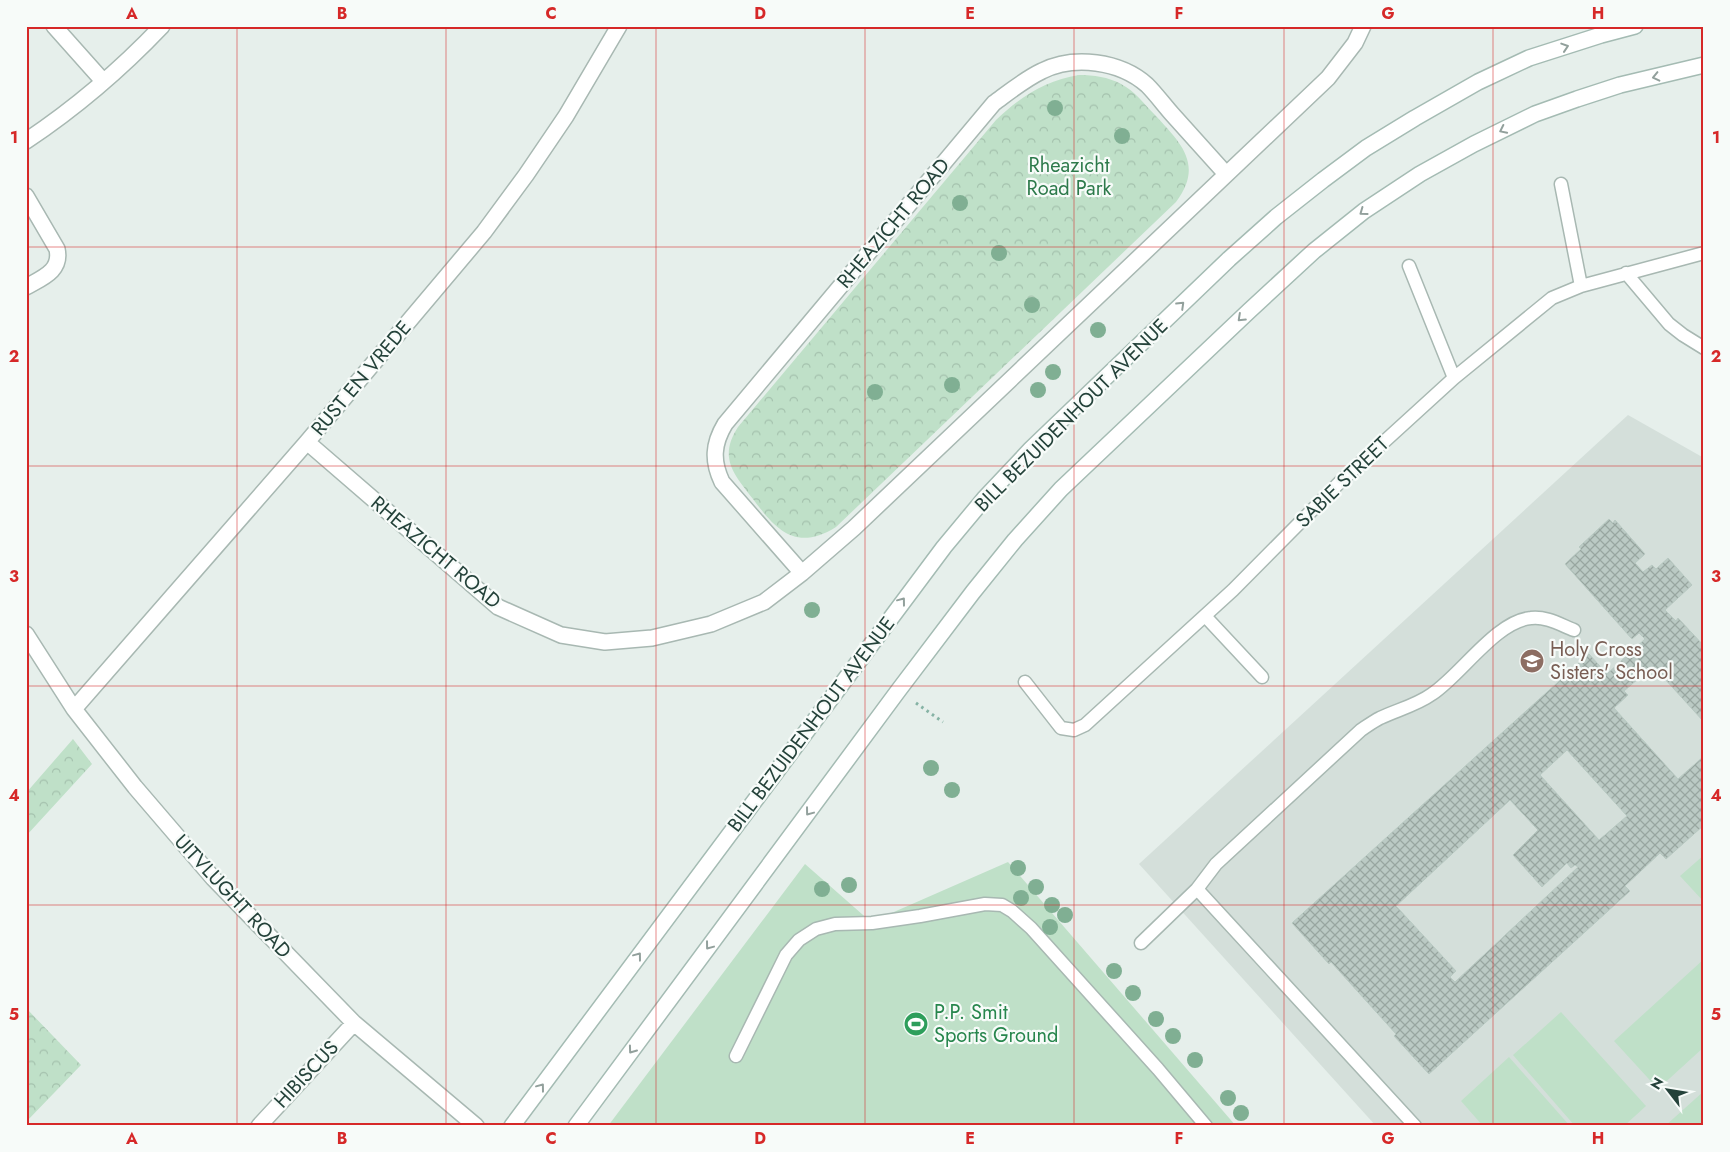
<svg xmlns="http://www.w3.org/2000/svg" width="1730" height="1152" font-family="Jost,sans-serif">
	<defs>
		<pattern id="forest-crowns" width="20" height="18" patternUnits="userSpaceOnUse" patternTransform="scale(1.25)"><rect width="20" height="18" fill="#bfe0c8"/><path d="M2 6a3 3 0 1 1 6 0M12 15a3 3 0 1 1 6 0" fill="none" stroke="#a4c1ad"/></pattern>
		<pattern id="building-cross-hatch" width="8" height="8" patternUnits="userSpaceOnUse" patternTransform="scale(1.25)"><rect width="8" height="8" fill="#bbcac4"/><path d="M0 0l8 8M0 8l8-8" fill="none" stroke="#98a6a0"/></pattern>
	</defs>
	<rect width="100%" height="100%" fill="#e6efeb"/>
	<!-- built -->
	<path fill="#d4dfda" d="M 1628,415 L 1704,458 L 1704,1126 L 1376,1126 L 1139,864 Z"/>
	<!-- forest -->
	<path fill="url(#forest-crowns)" d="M 1079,75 C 1094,75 1108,77 1121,84 C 1135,91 1144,104 1155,115 C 1181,143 1204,165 1176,202 L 836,527 C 796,552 776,530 753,499 C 734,474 718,458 738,427 L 996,120 C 1020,97 1046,80 1079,75 Z
		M 73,739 L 92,764 L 26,836 L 26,793 Z
		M 26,1008 L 81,1065 L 26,1122 Z"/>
	<!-- pitch -->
	<path fill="#bfe0c8" d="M 1704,855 L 1704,902 L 1680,876 Z
		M 1008,862 L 1236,1126 L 608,1126 L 805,864 L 871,922 Z
		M 1704,959 L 1704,1047 L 1658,1089 L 1614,1041 Z
		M 1561,1012 L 1646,1106 L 1624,1126 L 1575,1126 L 1513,1055 Z
		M 1509,1057 L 1570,1126 L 1483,1126 L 1461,1101 Z
		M 1704,1091 L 1704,1126 L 1665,1126 Z"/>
	<!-- building -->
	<path fill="url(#building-cross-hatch)" stroke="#b8c9c2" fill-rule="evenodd" d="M 1609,519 L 1613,523 L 1615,520 L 1645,554 L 1635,563 L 1643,572 L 1652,565 L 1656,569 L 1668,558 L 1692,585 L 1665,610 L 1676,621 L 1678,618 L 1704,646 L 1704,722 L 1653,666 L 1624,691 L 1628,695 L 1614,708 L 1678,779 L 1704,756 L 1704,825 L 1666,859 L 1660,853 L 1625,886 L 1630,891 L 1429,1074 L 1394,1036 L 1396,1034 L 1331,962 L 1329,964 L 1292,923 L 1589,654 L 1607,674 L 1645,639 L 1639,633 L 1632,639 L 1565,564 L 1581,549 L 1579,547 ZM 1567,750 L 1627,816 L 1599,840 L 1540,775 ZM 1510,800 L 1538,830 L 1513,855 L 1542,887 L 1567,863 L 1571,868 L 1575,865 L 1578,867 L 1455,982 L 1450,977 L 1456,971 L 1396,906 Z"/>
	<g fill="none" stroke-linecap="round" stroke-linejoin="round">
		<defs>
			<path id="lane" d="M 1561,184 L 1581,286
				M 1409,266 L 1454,378
				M 1626,273 L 1669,324 L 1683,335 L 1704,348
				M 1205,616 L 1262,677
				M 1025,682 L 1061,728 L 1074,730 L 1085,725 L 1233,590 L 1341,481 L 1454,378 L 1552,298 L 1581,286 L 1704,253
				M 1141,943 L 1197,889
				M 736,1056 L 786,955 L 799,940 L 816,929 L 835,924 L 872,923 L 920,916 L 985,904 L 1002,905 L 1012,911 L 1031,928 L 1158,1069 L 1206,1126
				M 1415,1126 L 1197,889 L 1216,864 L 1361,730 C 1367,726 1374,721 1380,718 C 1397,710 1417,705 1432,694 C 1461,675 1496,621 1531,618 C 1546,616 1561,625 1574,630"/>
			<path id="street" d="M 54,26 L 103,81
				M 26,141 C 74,109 122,68 162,26
				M 26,196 L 57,249 C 62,271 42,278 26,287
				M 307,442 L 498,607 L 561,635 L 605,642 L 652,638 L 711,624 L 764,602 L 802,573 L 854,528 L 1328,78 L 1355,43 L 1363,26
				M 802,573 L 722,482 C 712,461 713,444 725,424 L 994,103 C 1009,92 1025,79 1042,71 C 1074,55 1120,61 1147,85 C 1156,94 1164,105 1172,114 C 1190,134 1208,154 1226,174
				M 26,634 L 74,709 L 135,787 L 213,878 L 354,1023 L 476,1126
				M 74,709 L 307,442 L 484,232 L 526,175 L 566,116 L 619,26
				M 259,1126 L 354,1023"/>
			<path id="secondary" d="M 512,1126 L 944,547 L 984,499 L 1031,449 L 1229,259 L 1276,217 L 1323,180 L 1366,148 L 1415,118 L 1478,82 L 1529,58 L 1601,35 L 1635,26
				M 576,1126 L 898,691 L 973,592 L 1015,540 L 1061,489 L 1249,311 L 1314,251 L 1364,211 L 1420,174 L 1474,144 L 1535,114 L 1577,99 L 1620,85 L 1704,65"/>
		</defs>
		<!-- lane casing -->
		<use href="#lane" stroke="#a8b8b2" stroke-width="15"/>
		<!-- street casing -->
		<use href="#street" stroke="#a8b8b2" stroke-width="18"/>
		<!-- secondary casing -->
		<use href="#secondary" stroke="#a4bbb3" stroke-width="18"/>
		<!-- path -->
		<path stroke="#86b3a5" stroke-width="3" stroke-dasharray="2.5 4" stroke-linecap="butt" d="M 916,703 L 943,722"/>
		<!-- lane -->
		<use href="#lane" stroke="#fff" stroke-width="12"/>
		<!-- street -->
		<use href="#street" stroke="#fff" stroke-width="15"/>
		<!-- secondary -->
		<use href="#secondary" stroke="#fff" stroke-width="15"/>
	</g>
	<!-- trees -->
	<g fill="#80af93">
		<circle cx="1055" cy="108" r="8"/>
		<circle cx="1122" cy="136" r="8"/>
		<circle cx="960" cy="203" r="8"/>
		<circle cx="999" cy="253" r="8"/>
		<circle cx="1032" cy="305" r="8"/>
		<circle cx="1098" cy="330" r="8"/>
		<circle cx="1053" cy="372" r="8"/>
		<circle cx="952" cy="385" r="8"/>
		<circle cx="1038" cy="390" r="8"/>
		<circle cx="875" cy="392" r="8"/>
		<circle cx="812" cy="610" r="8"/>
		<circle cx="931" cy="768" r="8"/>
		<circle cx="952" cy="790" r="8"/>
		<circle cx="1018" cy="868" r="8"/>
		<circle cx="849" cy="885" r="8"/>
		<circle cx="1036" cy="887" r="8"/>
		<circle cx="822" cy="889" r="8"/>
		<circle cx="1021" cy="898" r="8"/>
		<circle cx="1052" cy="905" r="8"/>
		<circle cx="1065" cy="915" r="8"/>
		<circle cx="1050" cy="927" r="8"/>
		<circle cx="1114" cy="971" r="8"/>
		<circle cx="1133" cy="993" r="8"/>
		<circle cx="1156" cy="1019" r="8"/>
		<circle cx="1173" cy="1036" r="8"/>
		<circle cx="1195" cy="1060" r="8"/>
		<circle cx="1228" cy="1098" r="8"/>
		<circle cx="1241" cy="1113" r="8"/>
	</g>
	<!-- one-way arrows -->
	<defs><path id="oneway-chevron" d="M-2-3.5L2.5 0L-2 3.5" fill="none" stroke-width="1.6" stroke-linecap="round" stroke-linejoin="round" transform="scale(1.25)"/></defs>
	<g stroke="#92a09c">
		<use href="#oneway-chevron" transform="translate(1565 47) rotate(-18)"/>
		<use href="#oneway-chevron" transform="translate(1656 77) rotate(167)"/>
		<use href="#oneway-chevron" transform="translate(1503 130) rotate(154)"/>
		<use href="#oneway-chevron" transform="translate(1363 212) rotate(144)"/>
		<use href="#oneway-chevron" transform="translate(1181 305) rotate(-44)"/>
		<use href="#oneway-chevron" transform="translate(1241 318) rotate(137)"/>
		<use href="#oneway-chevron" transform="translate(902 601) rotate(-53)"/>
		<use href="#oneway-chevron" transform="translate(809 812) rotate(127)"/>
		<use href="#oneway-chevron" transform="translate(709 946) rotate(127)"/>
		<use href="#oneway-chevron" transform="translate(638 956) rotate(-53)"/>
		<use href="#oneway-chevron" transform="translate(632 1050) rotate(126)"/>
		<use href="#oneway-chevron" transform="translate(541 1087) rotate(-53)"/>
	</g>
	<!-- grid -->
	<path fill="none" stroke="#d62828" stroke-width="1" stroke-opacity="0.55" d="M 237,26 L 237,1126M 446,26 L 446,1126M 656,26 L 656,1126M 865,26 L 865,1126M 1074,26 L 1074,1126M 1284,26 L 1284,1126M 1493,26 L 1493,1126M 26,247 L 1704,247M 26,466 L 1704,466M 26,686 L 1704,686M 26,905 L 1704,905"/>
	<!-- icons -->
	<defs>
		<symbol id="school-disc" viewBox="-11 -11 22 22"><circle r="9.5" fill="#8d6e63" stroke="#f7fbf9"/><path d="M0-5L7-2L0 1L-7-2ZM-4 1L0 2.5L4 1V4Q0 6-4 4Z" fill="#fff"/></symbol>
		<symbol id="stadium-disc" viewBox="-11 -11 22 22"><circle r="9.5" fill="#2e9e5b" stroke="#f7fbf9"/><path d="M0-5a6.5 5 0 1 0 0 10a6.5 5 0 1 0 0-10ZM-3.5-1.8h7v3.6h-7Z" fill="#fff"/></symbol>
	</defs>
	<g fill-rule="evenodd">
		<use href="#school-disc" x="1518" y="647" width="28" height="28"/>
		<use href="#stadium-disc" x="902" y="1010" width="28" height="28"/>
	</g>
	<g text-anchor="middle" stroke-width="4.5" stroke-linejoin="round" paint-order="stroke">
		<!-- park labels -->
		<g font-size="20" fill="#2d7a4b" stroke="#f7fbf9">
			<text x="1069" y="172">Rheazicht<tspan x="1069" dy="23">Road Park</tspan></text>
		</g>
		<!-- street labels -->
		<g font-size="20" fill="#24423a" stroke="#f7fbf9">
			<text transform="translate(893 223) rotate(-50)" y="7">RHEAZICHT ROAD</text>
			<text transform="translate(361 378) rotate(-50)" y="7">RUST EN VREDE</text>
			<text transform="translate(1071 415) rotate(-45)" y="7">BILL BEZUIDENHOUT AVENUE</text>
			<text transform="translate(1342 482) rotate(-44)" y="7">SABIE STREET</text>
			<text transform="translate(436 552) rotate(40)" y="7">RHEAZICHT ROAD</text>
			<text transform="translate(811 724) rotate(-53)" y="7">BILL BEZUIDENHOUT AVENUE</text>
			<text transform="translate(233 896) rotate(47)" y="7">UITVLUGHT ROAD</text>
			<text transform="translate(306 1074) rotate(-47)" y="7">HIBISCUS</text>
		</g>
		<!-- education labels -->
		<g font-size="20" fill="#785e54" stroke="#f7fbf9" text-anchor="start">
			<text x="1550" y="656">Holy Cross<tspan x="1550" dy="23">Sisters' School</tspan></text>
		</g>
		<!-- leisure labels -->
		<g font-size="20" fill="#27864d" stroke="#f7fbf9" text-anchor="start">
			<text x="934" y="1019">P.P. Smit<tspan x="934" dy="23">Sports Ground</tspan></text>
		</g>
	</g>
	<!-- border -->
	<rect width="1730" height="1152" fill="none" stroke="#f7fbf9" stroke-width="55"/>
	<!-- north arrow -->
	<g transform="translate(1668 1090) rotate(301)" stroke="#f7fbf9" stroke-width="4" paint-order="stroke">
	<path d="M0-4L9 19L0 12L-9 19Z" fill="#24423a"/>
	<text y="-8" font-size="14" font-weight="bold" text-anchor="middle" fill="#24423a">N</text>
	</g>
	<rect x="28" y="28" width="1674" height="1096" fill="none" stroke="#d62828" stroke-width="2"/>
	<g font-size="16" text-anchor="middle" font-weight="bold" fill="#d62828">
		<text x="132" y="19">A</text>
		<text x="342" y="19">B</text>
		<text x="551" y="19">C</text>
		<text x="760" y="19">D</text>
		<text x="970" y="19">E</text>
		<text x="1179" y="19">F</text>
		<text x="1388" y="19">G</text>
		<text x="1598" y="19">H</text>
		<text x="14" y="143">1</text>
		<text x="1716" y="143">1</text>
		<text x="14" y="362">2</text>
		<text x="1716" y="362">2</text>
		<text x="14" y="582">3</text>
		<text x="1716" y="582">3</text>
		<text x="14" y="801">4</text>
		<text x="1716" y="801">4</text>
		<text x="14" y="1020">5</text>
		<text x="1716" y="1020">5</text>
		<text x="132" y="1144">A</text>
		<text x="342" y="1144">B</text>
		<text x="551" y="1144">C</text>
		<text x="760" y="1144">D</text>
		<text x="970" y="1144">E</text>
		<text x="1179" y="1144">F</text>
		<text x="1388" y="1144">G</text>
		<text x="1598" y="1144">H</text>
	</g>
</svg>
